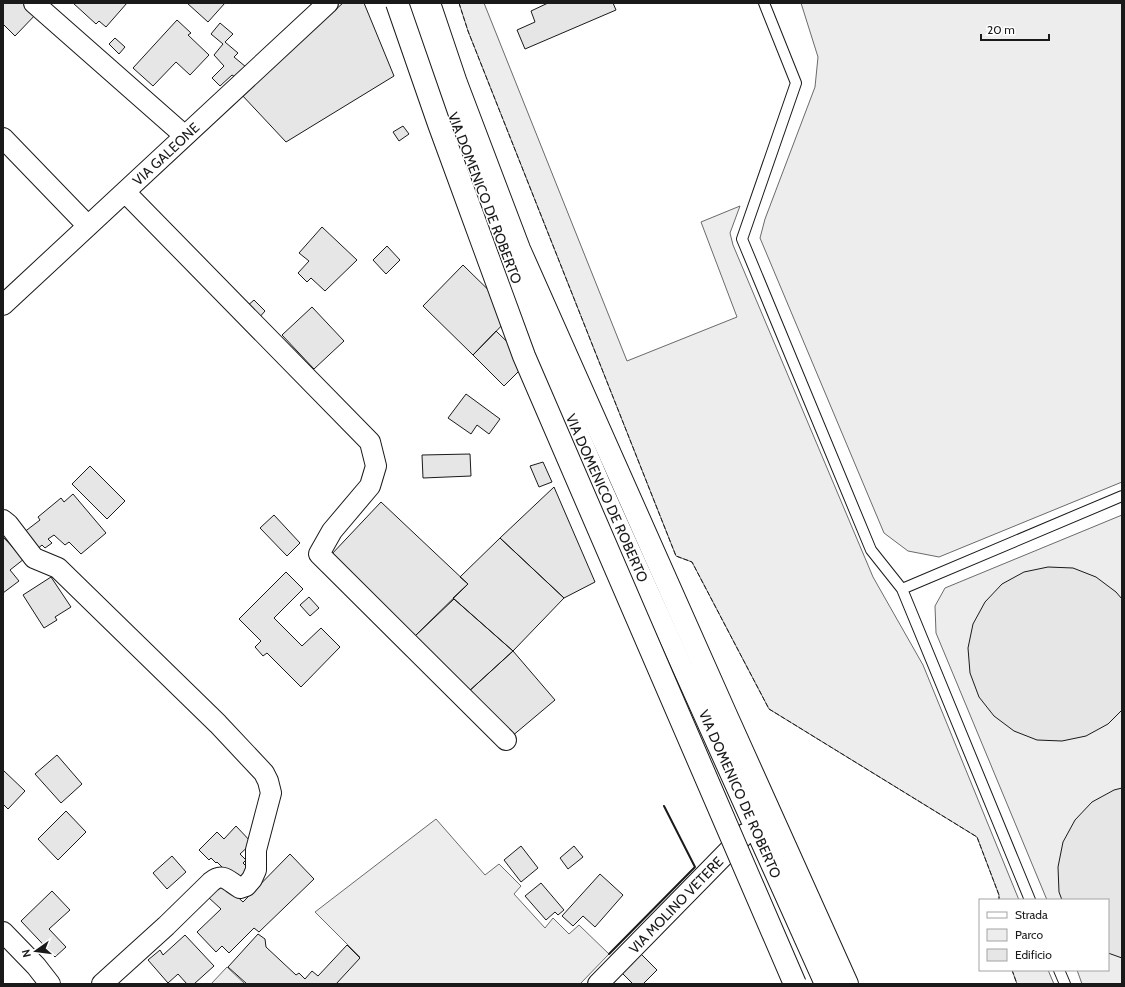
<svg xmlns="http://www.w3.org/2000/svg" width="1125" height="987" font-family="Cabin,sans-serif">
	<rect width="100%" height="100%" fill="#fff"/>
	<!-- green -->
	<path fill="#ededed" stroke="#6a6a6a" d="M 459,3 L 484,3 L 627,361 L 737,317 L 701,222 L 740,206 L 730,233 L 733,245 L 873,577 L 923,665 L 1019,900 L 999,900 L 999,895 L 977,837 L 769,709 L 692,562 L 676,556 L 468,31 Z
		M 801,3 L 1122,3 L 1122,482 L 939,557 L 908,551 L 884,533 L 760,238 L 765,219 L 815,87 L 818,57 Z
		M 1122,515 L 1122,984 L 1082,984 L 1077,970 L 1108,970 L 1108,900 L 1047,900 L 936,633 L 935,606 L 945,588 Z
		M 436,819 L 485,875 L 499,864 L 521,886 L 514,894 L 545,928 L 553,918 L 569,934 L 579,925 L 609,954 L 580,984 L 334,984 L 360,957 L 315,912 Z
		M 227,967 L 245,984 L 211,984 Z
		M 1012,970 L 1048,970 L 1054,984 L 1017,984 Z"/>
	<!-- building -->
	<path fill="#e6e6e6" stroke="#1a1a1a" d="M 3,3 L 29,3 L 38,12 L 15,36 L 3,24 Z
		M 73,3 L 127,3 L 106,27 L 99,21 L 96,24 Z
		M 187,3 L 225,3 L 208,22 Z
		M 343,3 L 364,3 L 394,76 L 286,142 L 241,94 Z
		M 548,3 L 613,3 L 616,10 L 525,49 L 517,30 L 535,22 L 531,11 Z
		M 177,20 L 191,33 L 188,35 L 209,55 L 190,75 L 176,62 L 153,86 L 133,68 Z
		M 220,23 L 233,34 L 225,42 L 238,53 L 234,57 L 246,67 L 235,77 L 232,75 L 220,86 L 212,78 L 224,66 L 214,55 L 223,44 L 211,34 Z
		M 115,38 L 125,47 L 119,54 L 109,44 Z
		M 403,126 L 409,134 L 399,141 L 393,132 Z
		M 322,227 L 357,260 L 325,291 L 311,278 L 307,282 L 298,273 L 309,261 L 299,253 Z
		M 387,246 L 400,260 L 386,274 L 373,260 Z
		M 463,265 L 513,314 L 473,355 L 423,306 Z
		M 254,300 L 265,311 L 258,319 L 246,307 Z
		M 312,307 L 344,341 L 314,369 L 282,335 Z
		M 496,331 L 528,362 L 504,386 L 473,355 Z
		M 466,394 L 500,419 L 489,434 L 477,425 L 471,434 L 448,418 Z
		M 470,454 L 471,476 L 423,478 L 422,455 Z
		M 543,462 L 552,482 L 539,487 L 530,466 Z
		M 90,466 L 125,501 L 107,519 L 72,484 Z
		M 554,487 L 595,582 L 564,598 L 500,538 Z
		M 73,494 L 106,533 L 81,554 L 69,542 L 65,545 L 54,535 L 48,539 L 52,543 L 45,548 L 42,545 L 36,550 L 23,533 L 40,520 L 38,517 L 61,498 L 64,502 Z
		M 381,502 L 468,584 L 414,637 L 330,556 Z
		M 274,515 L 300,543 L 287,556 L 260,528 Z
		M 3,537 L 24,559 L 10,570 L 19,581 L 3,593 Z
		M 500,538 L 564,598 L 513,651 L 453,598 L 468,584 L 460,577 Z
		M 1048,567 L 1073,568 L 1096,577 L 1116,592 L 1122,599 L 1122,710 L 1108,724 L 1086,736 L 1062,741 L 1037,740 L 1014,731 L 994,716 L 979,697 L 970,673 L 968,648 L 973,624 L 985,602 L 1002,584 L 1024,572 Z
		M 286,572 L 303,589 L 274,618 L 302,646 L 321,628 L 340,647 L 301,687 L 267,653 L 263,656 L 255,647 L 261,641 L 239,619 Z
		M 51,577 L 71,607 L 55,617 L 57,620 L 44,628 L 23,595 Z
		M 309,597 L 319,608 L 310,616 L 300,605 Z
		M 454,599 L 513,651 L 467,693 L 414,637 Z
		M 513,651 L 555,700 L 511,737 L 467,693 Z
		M 57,755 L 82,784 L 61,803 L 35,774 Z
		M 3,770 L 25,791 L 8,809 L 3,804 Z
		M 1122,788 L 1122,958 L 1108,953 L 1108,900 L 1062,900 L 1059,892 L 1058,867 L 1063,842 L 1075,820 L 1092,802 L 1114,790 Z
		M 66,811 L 86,832 L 58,860 L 38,839 Z
		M 236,826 L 252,843 L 240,854 L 246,860 L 243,863 L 251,871 L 241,881 L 229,874 L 217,862 L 216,863 L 211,858 L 209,860 L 199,850 L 217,832 L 224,839 Z
		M 521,846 L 538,868 L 521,882 L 504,860 Z
		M 574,846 L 583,857 L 568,869 L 560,858 Z
		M 290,854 L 314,879 L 259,932 L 254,928 L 229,953 L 222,946 L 216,952 L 197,932 L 221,909 L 208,897 L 223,883 L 243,902 Z
		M 172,856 L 186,872 L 167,889 L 153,873 Z
		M 600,874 L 623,895 L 595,927 L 583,916 L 573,926 L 562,916 Z
		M 541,883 L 564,910 L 558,915 L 555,912 L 546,920 L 525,896 Z
		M 52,891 L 70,910 L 49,929 L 66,947 L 55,957 L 21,921 Z
		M 258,934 L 265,939 L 266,947 L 296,975 L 299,973 L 305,979 L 312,971 L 318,976 L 347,945 L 360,958 L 336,984 L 247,984 L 228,967 Z
		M 185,935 L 214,966 L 194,984 L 187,984 L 178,974 L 168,983 L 148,960 L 160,950 L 163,955 Z
		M 641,954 L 657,970 L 643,984 L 633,984 L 622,973 Z"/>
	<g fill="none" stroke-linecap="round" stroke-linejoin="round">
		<defs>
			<path id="lane" d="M 764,3 L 796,83 L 742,239 L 871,550 L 902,589 L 1030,900
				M 902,589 L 1122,496
				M 1059,970 L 1065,984"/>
			<path id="street" d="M 34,3 L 185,136
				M 413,3 L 424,36 L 542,348 L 600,484 L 825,984
				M 3,138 L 88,226
				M 125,192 L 370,442 L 376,466 L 370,486 L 332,531 L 319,554 L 506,740
				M 3,305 L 328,3
				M 3,520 L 8,524 L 34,558 L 58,568 L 218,724 L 264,773 L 268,781 L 271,793 L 256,850 L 256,870 L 252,879 L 246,886 L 240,888 C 228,881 223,872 211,882 L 166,926 L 102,984
				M 3,932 L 36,966 L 50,984
				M 598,984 L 745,834"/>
			<path id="highway" d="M 429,3 L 456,83 L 519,249 L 726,715 L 847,984"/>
		</defs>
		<!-- lane casing -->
		<use href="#lane" stroke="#1a1a1a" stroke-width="12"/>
		<!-- street casing -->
		<use href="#street" stroke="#1a1a1a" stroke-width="22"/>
		<!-- highway casing -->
		<use href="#highway" stroke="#1a1a1a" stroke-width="24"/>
		<!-- lane -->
		<use href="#lane" stroke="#fff" stroke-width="10"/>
		<!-- street -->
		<use href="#street" stroke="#fff" stroke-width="20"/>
		<!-- highway -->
		<use href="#highway" stroke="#fff" stroke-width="22"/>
		<defs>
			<path id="highway-bridge" d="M 397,3 L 439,124 L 524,356 L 795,984"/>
		</defs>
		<!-- highway-bridge casing -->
		<use href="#highway-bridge" stroke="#1a1a1a" stroke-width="24" stroke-linecap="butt"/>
		<!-- highway-bridge -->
		<use href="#highway-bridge" stroke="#fff" stroke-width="22"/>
		<!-- fence -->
		<path stroke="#1a1a1a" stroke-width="1" stroke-dasharray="5 2" stroke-linecap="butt" d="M 459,3 L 468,31 L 676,556 L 692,562 L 769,709 L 977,837 L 999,895 L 999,900
			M 1012,970 L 1017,984"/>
		<!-- wall -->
		<path stroke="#1a1a1a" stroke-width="2" d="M 609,954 L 695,867 L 664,806"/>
	</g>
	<g text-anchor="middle" stroke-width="3" stroke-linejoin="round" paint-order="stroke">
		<!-- street labels -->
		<g font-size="14" fill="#1a1a1a" stroke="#fff">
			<text transform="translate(166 154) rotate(-43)" y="5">VIA GALEONE</text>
			<text transform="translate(485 198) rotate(69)" y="5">VIA DOMENICO DE ROBERTO</text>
			<text transform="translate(607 498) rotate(66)" y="5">VIA DOMENICO DE ROBERTO</text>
			<text transform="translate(740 794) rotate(66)" y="5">VIA DOMENICO DE ROBERTO</text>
			<text transform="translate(676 905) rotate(-46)" y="5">VIA MOLINO VETERE</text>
		</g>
	</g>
	<!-- border -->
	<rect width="1125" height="987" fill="none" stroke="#1a1a1a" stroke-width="8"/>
	<!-- legend -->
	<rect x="979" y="899" width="130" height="72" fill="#ffffff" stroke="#a3a3a3"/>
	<rect x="987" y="912" width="20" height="6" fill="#ffffff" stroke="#a3a3a3"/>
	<text x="1015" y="919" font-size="12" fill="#1a1a1a">Strada</text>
	<rect x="987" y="929" width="20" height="12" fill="#ededed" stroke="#a3a3a3"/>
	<text x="1015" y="939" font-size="12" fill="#1a1a1a">Parco</text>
	<rect x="987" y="949" width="20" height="12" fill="#e6e6e6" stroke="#a3a3a3"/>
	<text x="1015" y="959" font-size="12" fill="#1a1a1a">Edificio</text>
	<!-- north arrow -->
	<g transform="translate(36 951) rotate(256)" stroke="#ffffff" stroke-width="3" paint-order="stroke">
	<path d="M0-3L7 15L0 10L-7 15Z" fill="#1a1a1a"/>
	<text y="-6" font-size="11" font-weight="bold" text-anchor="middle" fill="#1a1a1a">N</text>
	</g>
	<!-- scale -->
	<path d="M981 34v6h68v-6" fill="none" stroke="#1a1a1a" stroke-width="2"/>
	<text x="987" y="34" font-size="12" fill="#1a1a1a" stroke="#ffffff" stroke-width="3" paint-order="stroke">20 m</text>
</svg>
